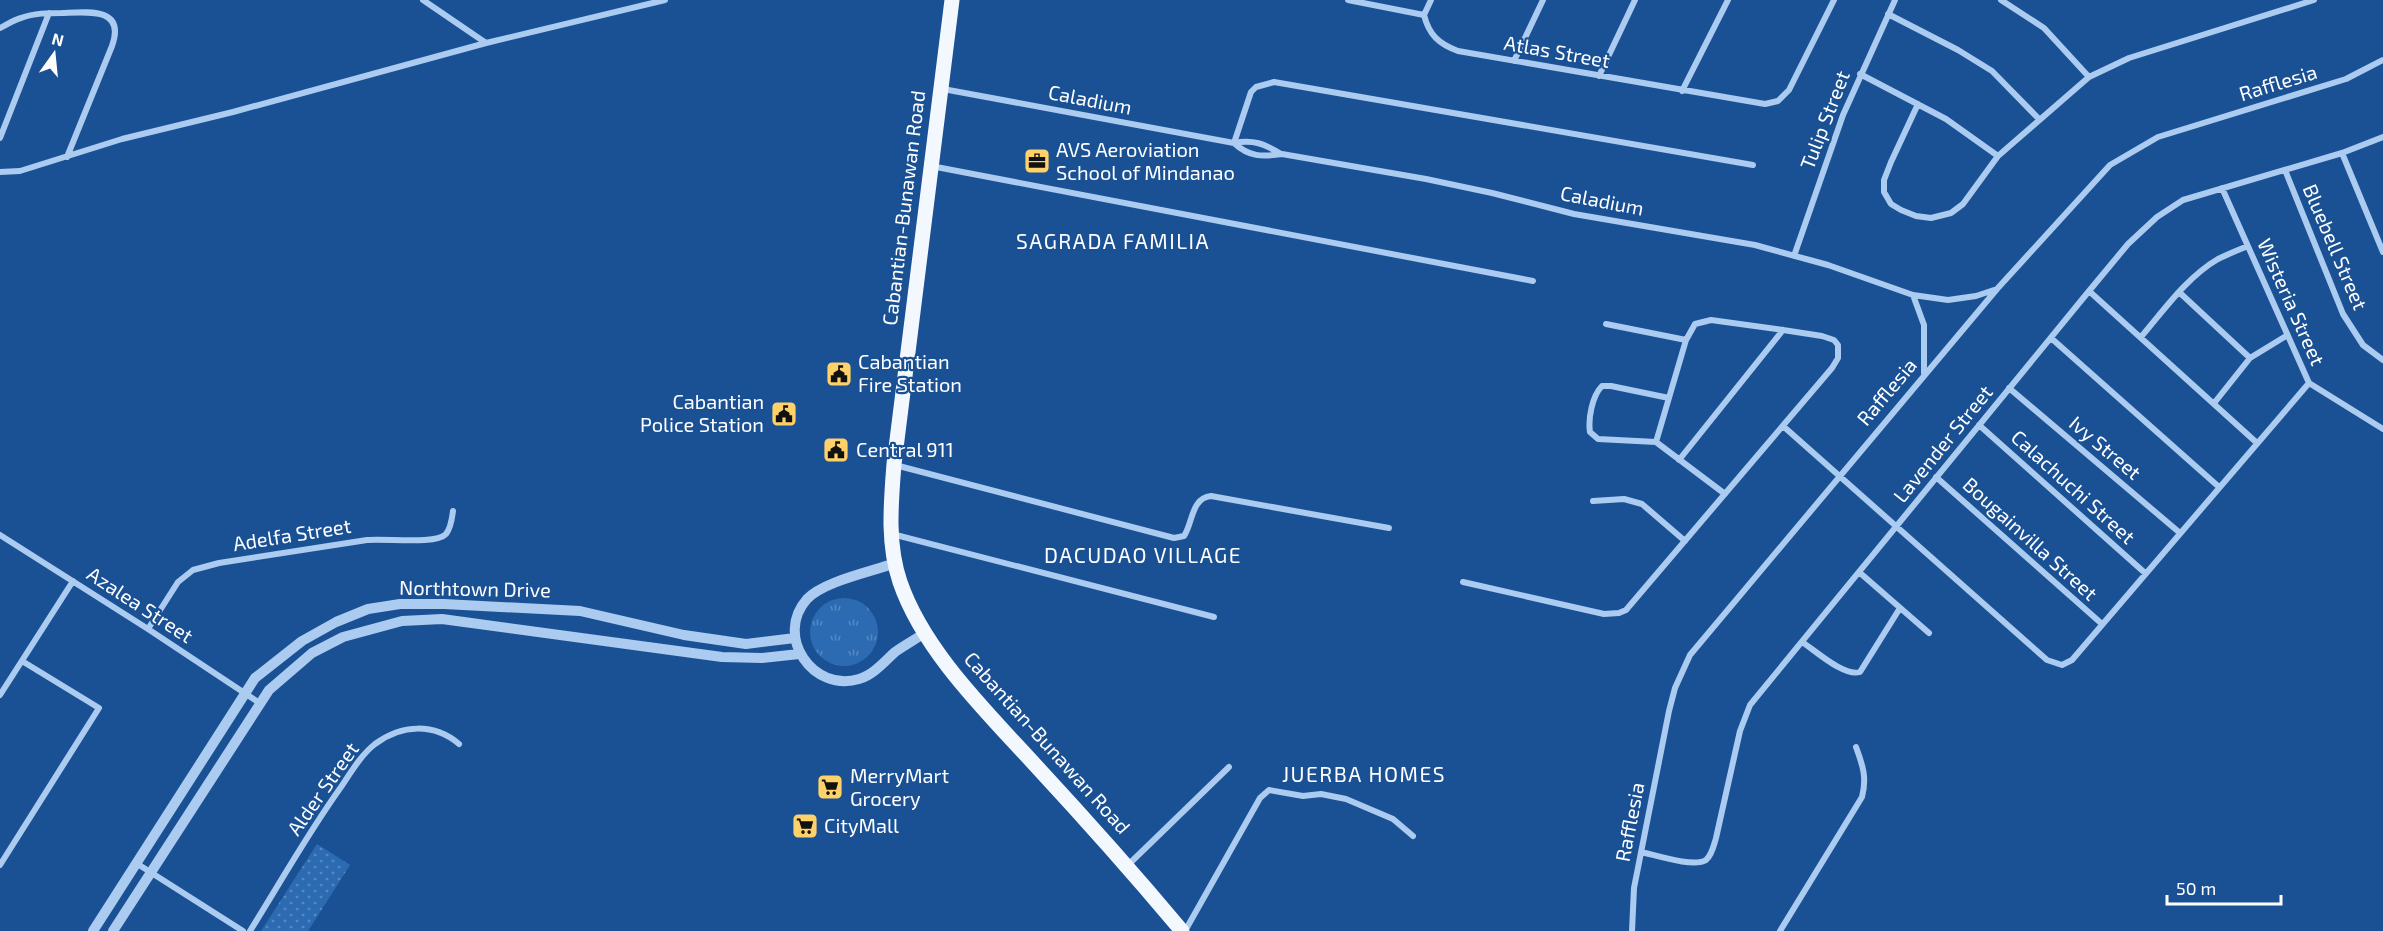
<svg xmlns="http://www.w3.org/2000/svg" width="2383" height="931" font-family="'Exo 2',sans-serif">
	<defs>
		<pattern id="grass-tufts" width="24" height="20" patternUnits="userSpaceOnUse" patternTransform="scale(1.5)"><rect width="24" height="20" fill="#2c6bb2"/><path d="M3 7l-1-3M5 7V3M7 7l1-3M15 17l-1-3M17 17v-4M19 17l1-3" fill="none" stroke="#5689c1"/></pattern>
		<pattern id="park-dots" width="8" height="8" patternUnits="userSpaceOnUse" patternTransform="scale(1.5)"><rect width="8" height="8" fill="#2c6bb2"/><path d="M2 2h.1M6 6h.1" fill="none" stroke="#5689c1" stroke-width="1.8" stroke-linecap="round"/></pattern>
	</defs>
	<rect width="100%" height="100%" fill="#1a5194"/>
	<!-- grass -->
	<path fill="url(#grass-tufts)" d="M810 632a34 34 0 1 1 68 0a34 34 0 1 1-68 0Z"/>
	<!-- park -->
	<path fill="url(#park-dots)" d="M 317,844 L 350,865 L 308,931 L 261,931 Z"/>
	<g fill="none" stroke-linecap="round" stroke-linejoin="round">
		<!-- minor -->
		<path stroke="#abcbf0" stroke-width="6" d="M 423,0 L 486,43
			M 1348,0 L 1424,15
			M 2001,0 L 2044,28 L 2089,77
			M 1888,14 L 1958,50 L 1992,71 L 2039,119
			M 1424,15 C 1429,35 1439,44 1458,51 L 1765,104 L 1778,101 L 1789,90 L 1834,0
			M 1424,15 L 1431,0
			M 0,28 C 7,25 13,20 21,18 C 34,13 48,13 62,13 C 88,12 126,7 112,46 L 67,157
			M 1514,61 L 1543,0
			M 1860,74 L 1946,119 L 1998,156
			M 1599,76 L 1635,0
			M 943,89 L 1234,143 C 1253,139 1265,144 1281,154
			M 1682,91 L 1728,0
			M 1918,104 L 1891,162 L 1884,180 L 1884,192 L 1891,204 L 1901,210 L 1916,216 L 1931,218 L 1951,213 L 1963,204 L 1998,156 L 2089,77 L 2129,58 L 2314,0
			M 0,138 L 49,13
			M 1234,143 C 1249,157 1262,157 1282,154 L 1426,179 L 1492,193 L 1574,214 L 1755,245 L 1828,265 L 1913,295 L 1948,300 L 1976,296 L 1997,289
			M 1234,143 L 1251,92 L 1256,87 L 1274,82 L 1753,165
			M 2342,153 L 2383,252
			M 931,166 L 1533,281
			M 2285,170 L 2343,314 L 2363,345 L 2383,360
			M 0,172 L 20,171 L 122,139 L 233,112 L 486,43 L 665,0
			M 2222,188 L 2309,383 L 2383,429
			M 1794,256 L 1843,115 L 1895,0
			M 2089,291 L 2257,443
			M 2179,292 L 2250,358
			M 1913,295 L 1924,325 L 1924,373
			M 1606,324 L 1686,340
			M 2141,337 C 2164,310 2187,277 2218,259 C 2228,254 2238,250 2248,246
			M 2051,338 L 2219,487
			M 2009,388 L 2180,533
			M 1669,398 L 1611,386 L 1602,386 C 1592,396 1588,419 1590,432 L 1598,439 L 1656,442 L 1725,494
			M 2215,402 L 2250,358 L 2286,336
			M 1979,425 L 2145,573
			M 1783,426 L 2047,660 L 2062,665 L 2072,660 L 2309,383
			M 1679,460 L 1783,330
			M 895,465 L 1174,538 L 1184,536 C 1193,523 1191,498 1211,496 L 1389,528
			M 1936,477 L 2102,624
			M 1593,501 L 1624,499 L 1642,504 L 1685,541
			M 892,534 L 1214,617
			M 0,535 L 148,629 L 261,704
			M 1859,572 L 1929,633
			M 1463,582 L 1604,614 L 1619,613 L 1626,610 L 1832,368 L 1838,358 L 1838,345 L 1834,340 L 1822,336 L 1783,330 L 1711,320 L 1695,324 L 1686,340 L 1656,442
			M 148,629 L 178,582 L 193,570 L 219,563 L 367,540 C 385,538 436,545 446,534 C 451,528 452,518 453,511
			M 1802,642 C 1816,651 1844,677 1860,672 L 1900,608
			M 0,695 L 73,581
			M 1641,852 C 1655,855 1694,868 1706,860 C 1712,855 1714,845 1716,838 L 1740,731 L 1750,705 L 2089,291 L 2128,244 L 2157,217 L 2183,200 L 2342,153 L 2383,137
			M 136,863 L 243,931
			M 0,865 L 99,708 L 22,661
			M 1128,865 L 1229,767
			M 250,931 C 280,883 308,833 341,787 C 351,772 361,755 375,744 C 402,724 434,723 459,744
			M 1185,931 L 1260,798 L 1269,790 L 1303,796 L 1321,794 L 1346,799 L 1393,819 L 1413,836
			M 1632,931 L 1634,888 L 1669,711 L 1675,688 L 1690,655 L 1997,289 L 2110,165 L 2158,137 L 2346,79 L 2383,60
			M 1780,931 L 1862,797 C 1867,778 1863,766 1856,747"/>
		<!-- tertiary -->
		<path stroke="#abcbf0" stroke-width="10" d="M 895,563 C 871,572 824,581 807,599 C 774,636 813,693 859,679 C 873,675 884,662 895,652 C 905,645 916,639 926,632
			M 93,931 L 255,678 L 302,641 L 336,622 L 368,609 L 400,604 L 444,604 L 580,611 L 684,635 L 746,644 L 795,638
			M 113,931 L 269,690 L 312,653 L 343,637 L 402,621 L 442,619 L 722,657 L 762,658 L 799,654"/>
		<!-- primary -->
		<path stroke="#f3f8ff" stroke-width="15" d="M 952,0 L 894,464 C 891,503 887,544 900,582 C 924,652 988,713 1037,767 C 1087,821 1135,875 1182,931"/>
	</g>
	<!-- icons -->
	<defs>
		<symbol id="office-square" viewBox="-11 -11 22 22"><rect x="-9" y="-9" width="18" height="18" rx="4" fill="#ffd169" stroke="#1a5194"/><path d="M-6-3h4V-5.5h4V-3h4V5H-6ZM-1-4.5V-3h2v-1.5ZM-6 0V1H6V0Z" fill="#111"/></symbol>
		<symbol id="civic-square" viewBox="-11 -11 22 22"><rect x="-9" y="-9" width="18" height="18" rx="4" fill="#ffd169" stroke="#1a5194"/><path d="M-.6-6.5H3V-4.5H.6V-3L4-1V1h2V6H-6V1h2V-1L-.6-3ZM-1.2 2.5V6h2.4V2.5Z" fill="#111"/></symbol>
		<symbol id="supermarket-square" viewBox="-11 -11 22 22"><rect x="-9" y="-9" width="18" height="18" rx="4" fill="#ffd169" stroke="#1a5194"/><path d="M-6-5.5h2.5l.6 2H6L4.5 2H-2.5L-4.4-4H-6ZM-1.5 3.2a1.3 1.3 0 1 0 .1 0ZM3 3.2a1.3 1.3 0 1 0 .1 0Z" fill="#111"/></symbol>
	</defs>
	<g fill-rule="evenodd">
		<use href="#office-square" x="1022" y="146" width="30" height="30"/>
		<use href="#civic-square" x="824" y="359" width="30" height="30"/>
		<use href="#civic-square" x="769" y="399" width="30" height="30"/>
		<use href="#civic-square" x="821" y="435" width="30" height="30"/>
		<use href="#supermarket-square" x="815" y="772" width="30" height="30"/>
		<use href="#supermarket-square" x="790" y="811" width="30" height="30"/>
	</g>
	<g text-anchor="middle" stroke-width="4.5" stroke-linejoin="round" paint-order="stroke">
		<!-- street labels -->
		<g font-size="20" fill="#fff" stroke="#1a5194">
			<text transform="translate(1557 52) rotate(10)" y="7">Atlas Street</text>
			<text transform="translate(2278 83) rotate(-17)" y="7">Rafflesia</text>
			<text transform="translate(1090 100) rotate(11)" y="7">Caladium</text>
			<text transform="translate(1825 120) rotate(-69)" y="7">Tulip Street</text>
			<text transform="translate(1602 201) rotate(11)" y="7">Caladium</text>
			<text transform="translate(904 208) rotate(-83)" y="7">Cabantian-Bunawan Road</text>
			<text transform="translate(2335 247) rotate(67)" y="7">Bluebell Street</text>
			<text transform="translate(2291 302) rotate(66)" y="7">Wisteria Street</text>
			<text transform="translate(1887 392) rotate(-50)" y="7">Rafflesia</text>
			<text transform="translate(1943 444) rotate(-51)" y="7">Lavender Street</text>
			<text transform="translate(2105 448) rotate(40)" y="7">Ivy Street</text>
			<text transform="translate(2073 487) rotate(42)" y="7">Calachuchi Street</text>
			<text transform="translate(292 535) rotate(-9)" y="7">Adelfa Street</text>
			<text transform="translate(2030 539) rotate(42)" y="7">Bougainvilla Street</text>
			<text transform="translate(475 589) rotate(1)" y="7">Northtown Drive</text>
			<text transform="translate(140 605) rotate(33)" y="7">Azalea Street</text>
			<text transform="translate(1047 743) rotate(48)" y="7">Cabantian-Bunawan Road</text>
			<text transform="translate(323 789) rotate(-55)" y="7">Alder Street</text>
			<text transform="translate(1630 822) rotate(-79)" y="7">Rafflesia</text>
		</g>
		<!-- poi labels -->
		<g font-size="20" fill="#fff" stroke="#1a5194" text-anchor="start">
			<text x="1056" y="157">AVS Aeroviation<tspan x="1056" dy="23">School of Mindanao</tspan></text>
			<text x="858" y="369">Cabantian<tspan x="858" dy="23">Fire Station</tspan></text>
			<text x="764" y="409" text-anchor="end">Cabantian<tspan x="764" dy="23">Police Station</tspan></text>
			<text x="856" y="457">Central 911</text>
			<text x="850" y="783">MerryMart<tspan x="850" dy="23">Grocery</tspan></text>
			<text x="824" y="833">CityMall</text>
		</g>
		<!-- neighbourhood labels -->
		<g font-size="21" letter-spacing="1.5" fill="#fff" stroke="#1a5194">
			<text x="1113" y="249">SAGRADA FAMILIA</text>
			<text x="1143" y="563">DACUDAO VILLAGE</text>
			<text x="1364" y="782">JUERBA HOMES</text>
		</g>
	</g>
	<!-- north arrow -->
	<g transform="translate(54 54) rotate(15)" stroke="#1a5194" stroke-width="4.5" paint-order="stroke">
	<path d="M0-4.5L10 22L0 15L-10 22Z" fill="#ffffff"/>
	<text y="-9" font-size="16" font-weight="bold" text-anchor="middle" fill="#ffffff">N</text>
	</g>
	<!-- scale -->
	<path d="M2167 895v9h114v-9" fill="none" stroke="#ffffff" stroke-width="3"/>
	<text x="2176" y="895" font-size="18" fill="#ffffff" stroke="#1a5194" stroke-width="4.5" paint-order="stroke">50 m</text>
</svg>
